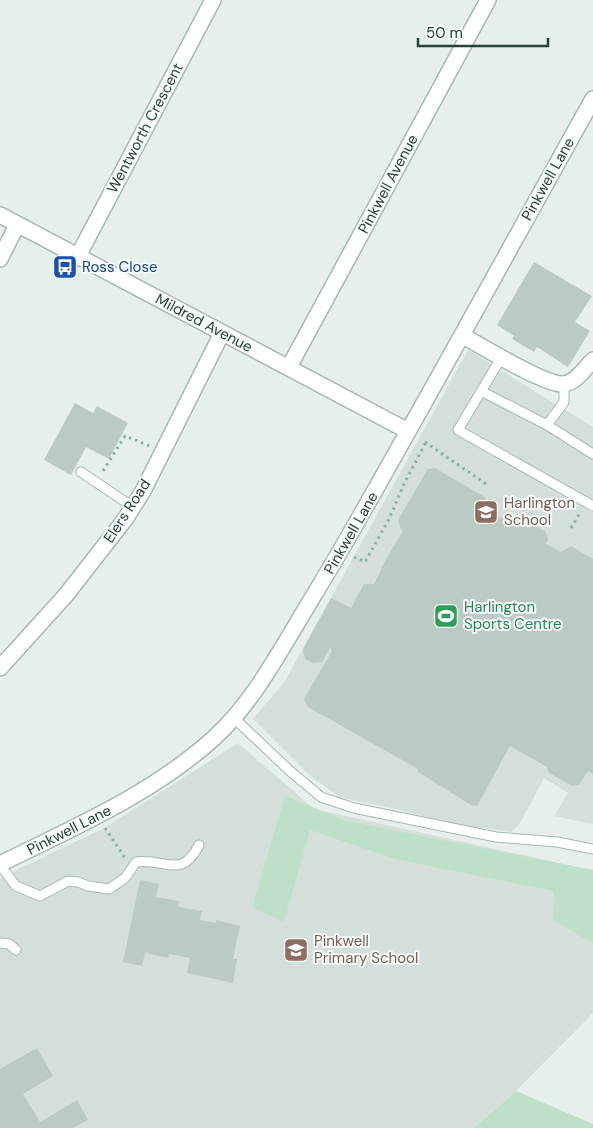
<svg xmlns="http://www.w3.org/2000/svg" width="593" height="1128" font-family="'DM Sans',sans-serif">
	<rect width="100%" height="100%" fill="#e6efeb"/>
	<!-- built -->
	<path fill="#d4dfda" d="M 468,350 L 593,427 L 593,824 L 554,816 L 568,793 L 544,778 L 519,825 L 511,832 L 452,824 L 400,810 L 339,797 L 309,775 L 253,719 L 285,681 Z
		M 238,743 L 314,809 L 572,866 L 593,886 L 593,1013 L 516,1091 L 474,1128 L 0,1128 L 0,878 L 106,827 Z"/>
	<!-- green -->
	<path fill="#bfe0c8" d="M 285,796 L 347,821 L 593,870 L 593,943 L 553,920 L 554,891 L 395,859 L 310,830 L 284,922 L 252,907 Z
		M 516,1091 L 593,1124 L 593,1128 L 474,1128 Z"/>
	<!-- building -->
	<path fill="#bbcac4" d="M 534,262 L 592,296 L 575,322 L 590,331 L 568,367 L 537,347 L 534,352 L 512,339 L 514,336 L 497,325 Z
		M 75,403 L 93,413 L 97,406 L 128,423 L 109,459 L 86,447 L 71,475 L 44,460 Z
		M 435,468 L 485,497 L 487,506 L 486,509 L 507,521 L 518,516 L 546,532 L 548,540 L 546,544 L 561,552 L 571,546 L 593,559 L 593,774 L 588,771 L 579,785 L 572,786 L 549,773 L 547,767 L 510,746 L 477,806 L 471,805 L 418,772 L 418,769 L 308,707 L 304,699 L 332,651 L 330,648 L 322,662 L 313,663 L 305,659 L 303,649 L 331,598 L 351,608 L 364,584 L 374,584 L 381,570 L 381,568 L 403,531 L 401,529 L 398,520 L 428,469 Z
		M 140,880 L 159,884 L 156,897 L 179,901 L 178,907 L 202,911 L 200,920 L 216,923 L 216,920 L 240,926 L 233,959 L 237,959 L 233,983 L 187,973 L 190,958 L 169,954 L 168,958 L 145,953 L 142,966 L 123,962 Z
		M 37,1048 L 53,1076 L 23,1094 L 40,1122 L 77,1100 L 88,1120 L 73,1128 L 0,1128 L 0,1069 Z"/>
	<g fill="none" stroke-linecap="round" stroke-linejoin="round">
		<defs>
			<path id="lane" d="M 501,358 L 458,430 L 593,506
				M 564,384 L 564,402 L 547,425 L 593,454
				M 481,391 L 547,425
				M 81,472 L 133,507
				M 234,718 L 290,771 L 321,797 L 354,808 L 496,837 L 557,842 L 593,849
				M 0,865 L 16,886 L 40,896 L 68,881 L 78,882 L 88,886 L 109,889 L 125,878 L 136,862 C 163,857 181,881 199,845
				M 0,943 L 9,944 L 16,950"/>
			<path id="street" d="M 0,215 L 408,431
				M 78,256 L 213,0
				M 0,259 L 17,225
				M 462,335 C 481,346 545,385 563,384 C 576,383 585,368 593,360
				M 289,367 L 488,0
				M 0,668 L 66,595 L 126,518 L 143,491 L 222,333
				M 0,864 C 75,827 152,794 214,738 C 249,706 272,665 296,625 C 318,588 341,551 362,513 C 440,376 516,237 593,99"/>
		</defs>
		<!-- lane casing -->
		<use href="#lane" stroke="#a8b8b2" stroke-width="11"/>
		<!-- street casing -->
		<use href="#street" stroke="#a8b8b2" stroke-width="18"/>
		<!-- path -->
		<path stroke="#86b3a5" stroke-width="3" stroke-dasharray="2.5 4" stroke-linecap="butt" d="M 425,442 L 489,486
			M 103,471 L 125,436 L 150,446
			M 571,528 L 581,511
			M 354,557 L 365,562 L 389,519 L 404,484 L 426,442
			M 105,828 L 125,858"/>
		<!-- lane -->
		<use href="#lane" stroke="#fff" stroke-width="9"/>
		<!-- street -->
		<use href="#street" stroke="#fff" stroke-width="15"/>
	</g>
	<!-- icons -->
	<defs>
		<symbol id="bus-square" viewBox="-11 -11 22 22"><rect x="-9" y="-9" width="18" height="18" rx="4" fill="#1a4fb4" stroke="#f7fbf9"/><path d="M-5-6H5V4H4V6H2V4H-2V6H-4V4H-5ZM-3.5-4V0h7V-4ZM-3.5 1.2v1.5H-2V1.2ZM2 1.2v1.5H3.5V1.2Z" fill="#fff"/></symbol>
		<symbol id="school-square" viewBox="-11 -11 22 22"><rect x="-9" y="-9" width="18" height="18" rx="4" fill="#8d6e63" stroke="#f7fbf9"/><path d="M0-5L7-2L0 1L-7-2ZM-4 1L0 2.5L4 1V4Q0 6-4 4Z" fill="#fff"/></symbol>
		<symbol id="stadium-square" viewBox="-11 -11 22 22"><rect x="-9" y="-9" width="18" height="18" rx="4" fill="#2e9e5b" stroke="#f7fbf9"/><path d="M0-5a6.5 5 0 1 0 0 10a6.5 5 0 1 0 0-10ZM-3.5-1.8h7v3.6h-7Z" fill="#fff"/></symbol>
	</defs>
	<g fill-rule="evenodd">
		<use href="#bus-square" x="51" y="253" width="28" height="28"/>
		<use href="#school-square" x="472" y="498" width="28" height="28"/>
		<use href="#stadium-square" x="432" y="602" width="28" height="28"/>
		<use href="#school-square" x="282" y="936" width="28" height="28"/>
	</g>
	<g text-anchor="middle" stroke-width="4" stroke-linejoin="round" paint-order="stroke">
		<!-- street labels -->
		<g font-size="15" fill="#24423a" stroke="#f7fbf9">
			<text transform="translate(145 128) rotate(-62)" y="5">Wentworth Crescent</text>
			<text transform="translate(548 179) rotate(-61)" y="5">Pinkwell Lane</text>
			<text transform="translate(388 184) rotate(-62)" y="5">Pinkwell Avenue</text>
			<text transform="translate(204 323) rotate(28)" y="5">Mildred Avenue</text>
			<text transform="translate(127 511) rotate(-57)" y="5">Elers Road</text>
			<text transform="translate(351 533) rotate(-60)" y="5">Pinkwell Lane</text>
			<text transform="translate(69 830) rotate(-27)" y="5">Pinkwell Lane</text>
		</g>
		<!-- transit labels -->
		<g font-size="15" fill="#164399" stroke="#f7fbf9" text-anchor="start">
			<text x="82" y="272">Ross Close</text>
		</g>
		<!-- education labels -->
		<g font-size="15" fill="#785e54" stroke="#f7fbf9" text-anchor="start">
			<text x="504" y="508">Harlington<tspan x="504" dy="17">School</tspan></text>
			<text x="314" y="946">Pinkwell<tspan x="314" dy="17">Primary School</tspan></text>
		</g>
		<!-- leisure labels -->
		<g font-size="15" fill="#27864d" stroke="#f7fbf9" text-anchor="start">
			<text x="464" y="612">Harlington<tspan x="464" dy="17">Sports Centre</tspan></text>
		</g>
	</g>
	<!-- scale -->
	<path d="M418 38v8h130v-8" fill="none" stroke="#24423a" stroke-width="2.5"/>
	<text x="426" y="38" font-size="15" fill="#24423a" stroke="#f7fbf9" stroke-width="4" paint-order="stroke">50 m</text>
</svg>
